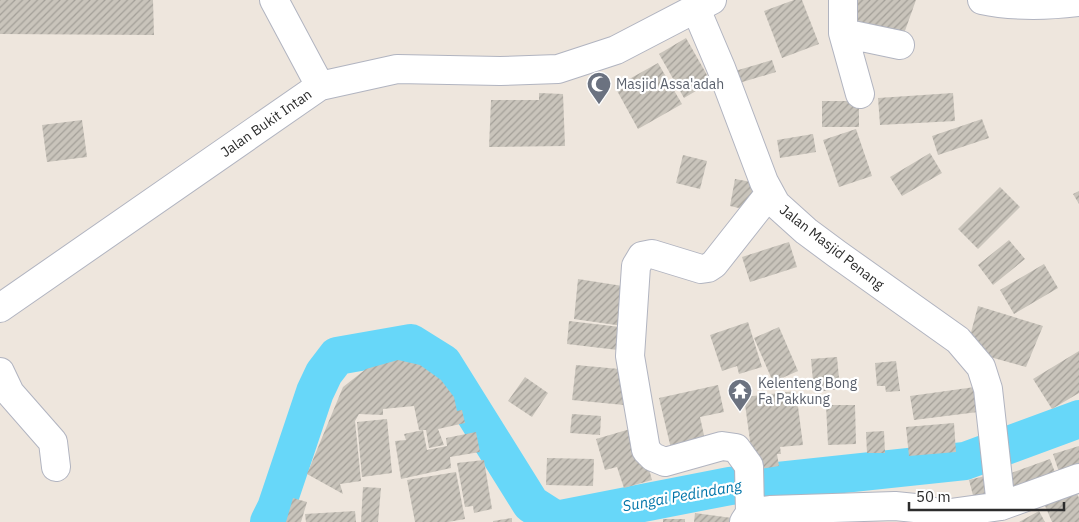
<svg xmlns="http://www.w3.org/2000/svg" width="1079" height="522" font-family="'IBM Plex Sans',sans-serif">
	<defs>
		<pattern id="building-hatch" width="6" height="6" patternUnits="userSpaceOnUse" patternTransform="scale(1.25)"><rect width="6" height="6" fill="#c9c4bb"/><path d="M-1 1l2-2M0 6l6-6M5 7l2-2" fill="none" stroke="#a39f98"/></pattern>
	</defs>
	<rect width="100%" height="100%" fill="#eee6dd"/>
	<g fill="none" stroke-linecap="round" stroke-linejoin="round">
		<!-- river -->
		<path stroke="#67d7f9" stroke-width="38" d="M 269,522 L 276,508 L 315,392 L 324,373 L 337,356 L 411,343 L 443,363 L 531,504 L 556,520 L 730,486 L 965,461 L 1079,419"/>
	</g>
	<!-- building -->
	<path fill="url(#building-hatch)" d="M 0,0 L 153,0 L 154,35 L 0,34 Z
		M 794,0 L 802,0 L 819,44 L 782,58 L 764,11 Z
		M 855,0 L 916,0 L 901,42 L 847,23 Z
		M 686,38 L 711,82 L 684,98 L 659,54 Z
		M 772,60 L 776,72 L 739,83 L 735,71 Z
		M 658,63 L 682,104 L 638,129 L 615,87 Z
		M 539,93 L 563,94 L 565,146 L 489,147 L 491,100 L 539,100 Z
		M 953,93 L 955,121 L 880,125 L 878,98 Z
		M 822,101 L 859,101 L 859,127 L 822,127 Z
		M 982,119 L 989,138 L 938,155 L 932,136 Z
		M 82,120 L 87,157 L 47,162 L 42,125 Z
		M 856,129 L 872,176 L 839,187 L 823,140 Z
		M 813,134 L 816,152 L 780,158 L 777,140 Z
		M 930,153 L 942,173 L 902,196 L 890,177 Z
		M 683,155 L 707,161 L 700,189 L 676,183 Z
		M 735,179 L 757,183 L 752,211 L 730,206 Z
		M 1000,187 L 1020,207 L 978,249 L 958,229 Z
		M 1079,191 L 1079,204 L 1073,194 Z
		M 1009,240 L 1025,259 L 993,285 L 978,265 Z
		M 789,242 L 797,267 L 750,282 L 742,257 Z
		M 1044,264 L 1058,288 L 1014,314 L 1000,290 Z
		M 578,279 L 629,287 L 623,326 L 574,319 Z
		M 978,306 L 1043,326 L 1026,367 L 979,354 L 969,340 Z
		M 569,321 L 620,327 L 618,350 L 567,344 Z
		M 748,322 L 762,367 L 739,374 L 737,366 L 722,371 L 710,335 Z
		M 779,327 L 798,371 L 773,382 L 754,338 Z
		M 1079,351 L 1079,393 L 1052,409 L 1033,379 Z
		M 837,357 L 840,389 L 814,392 L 811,359 Z
		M 398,360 L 420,365 L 441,380 L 454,397 L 457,411 L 462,410 L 465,423 L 438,429 L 444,445 L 429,448 L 426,430 L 419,430 L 414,406 L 383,409 L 383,415 L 359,414 L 355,421 L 361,481 L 340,484 L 343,494 L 307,474 L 343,387 L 366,369 Z
		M 896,361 L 900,391 L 886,392 L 885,386 L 877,386 L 875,363 Z
		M 576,365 L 630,370 L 624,405 L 572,400 Z
		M 525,377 L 548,393 L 532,417 L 508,401 Z
		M 718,385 L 724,412 L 700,417 L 707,449 L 673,457 L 659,398 Z
		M 975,387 L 978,412 L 914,420 L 910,396 Z
		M 796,391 L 803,445 L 780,447 L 781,454 L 777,454 L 779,466 L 754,470 L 744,397 Z
		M 826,405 L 855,405 L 856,444 L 828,445 Z
		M 572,414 L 601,416 L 600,435 L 570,433 Z
		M 387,419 L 392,473 L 362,477 L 357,422 Z
		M 954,423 L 956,452 L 909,456 L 906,427 Z
		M 637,427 L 652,480 L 624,488 L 617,467 L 605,470 L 596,439 Z
		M 423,430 L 427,450 L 447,446 L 446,438 L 476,432 L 480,452 L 450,457 L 451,468 L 401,479 L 395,441 L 406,440 L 404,434 Z
		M 884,431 L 885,453 L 867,453 L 866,432 Z
		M 1079,446 L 1079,468 L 1060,475 L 1053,454 Z
		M 547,458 L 594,459 L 593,486 L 546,485 Z
		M 1050,459 L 1057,478 L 1007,496 L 1000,477 Z
		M 484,460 L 492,509 L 474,513 L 473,506 L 465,507 L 457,463 Z
		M 456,472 L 465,519 L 448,522 L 415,522 L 407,480 Z
		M 989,475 L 995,498 L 975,503 L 969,480 Z
		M 363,487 L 381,488 L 378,522 L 361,522 Z
		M 1074,487 L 1079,498 L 1079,522 L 1052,522 L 1043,501 Z
		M 293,498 L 307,502 L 301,522 L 286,522 Z
		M 355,511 L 356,522 L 306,522 L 305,514 Z
		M 1039,511 L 1045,522 L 1019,522 Z
		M 695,513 L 732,518 L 731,522 L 694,522 Z
		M 512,518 L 512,522 L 493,522 L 493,521 Z
		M 663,519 L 685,519 L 685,522 L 663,522 Z"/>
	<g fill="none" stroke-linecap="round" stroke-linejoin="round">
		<defs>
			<path id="minor" d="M 274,0 L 320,86
				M 843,0 L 843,33 L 860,94
				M 982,0 C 1015,7 1046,6 1079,2
				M 696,9 L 721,68 L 764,182 L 776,204 L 806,231 L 837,254 L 958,340 L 981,367 L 988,389 L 1001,506
				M 843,33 L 900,45
				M 0,308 L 320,86 L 397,69 L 500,71 L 558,69 L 616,50 L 712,0
				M 0,372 L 10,393 L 53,442 L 56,467
				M 750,513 L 749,466 L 736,448 L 722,446 L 665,462 L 653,457 L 646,450 L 630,356 L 636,266 L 642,256 L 652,254 L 701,269 L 708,268 L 714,264 L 770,193
				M 744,522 L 750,513 L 770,510 L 895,506 L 915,508 L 943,514 L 1001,506 L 1079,478"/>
		</defs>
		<!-- minor casing -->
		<use href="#minor" stroke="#b1b4c0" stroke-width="30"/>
		<!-- minor -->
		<use href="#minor" stroke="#fff" stroke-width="28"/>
	</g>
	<!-- icons -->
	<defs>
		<symbol id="mosque-pin" viewBox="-11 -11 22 30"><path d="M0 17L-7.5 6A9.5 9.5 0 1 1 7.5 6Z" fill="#6b7280" stroke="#fff"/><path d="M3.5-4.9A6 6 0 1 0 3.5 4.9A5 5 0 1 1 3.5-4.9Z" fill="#fff"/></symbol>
		<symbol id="temple-pin" viewBox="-11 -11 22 30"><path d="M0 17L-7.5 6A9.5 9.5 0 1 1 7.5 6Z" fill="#6b7280" stroke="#fff"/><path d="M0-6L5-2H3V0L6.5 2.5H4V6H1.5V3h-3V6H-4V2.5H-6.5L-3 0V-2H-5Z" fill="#fff"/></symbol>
	</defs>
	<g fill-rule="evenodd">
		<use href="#mosque-pin" x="585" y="70" width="28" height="38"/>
		<use href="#temple-pin" x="726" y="377" width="28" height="38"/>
	</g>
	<g text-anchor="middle" stroke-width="4.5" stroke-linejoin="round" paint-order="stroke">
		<!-- worship labels -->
		<g font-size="14" fill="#5b616d" stroke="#fff" text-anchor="start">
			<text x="616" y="89">Masjid Assa'adah</text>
			<text x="758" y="388">Kelenteng Bong<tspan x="758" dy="16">Fa Pakkung</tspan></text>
		</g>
		<!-- street labels -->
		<g font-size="14" fill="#2c2c2c" stroke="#fff">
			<text transform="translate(266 123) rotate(-35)" y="5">Jalan Bukit Intan</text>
			<text transform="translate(832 247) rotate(38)" y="5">Jalan Masjid Penang</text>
		</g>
		<!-- water labels -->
		<g font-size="15" font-style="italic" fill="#0275a9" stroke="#fff">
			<text transform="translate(682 496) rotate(-10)" y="5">Sungai Pedindang</text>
		</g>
	</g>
	<!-- scale -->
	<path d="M909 502v8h155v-8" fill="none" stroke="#2c2c2c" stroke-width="2.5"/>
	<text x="916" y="502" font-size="15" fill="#2c2c2c" stroke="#ffffff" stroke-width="4" paint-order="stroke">50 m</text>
</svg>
